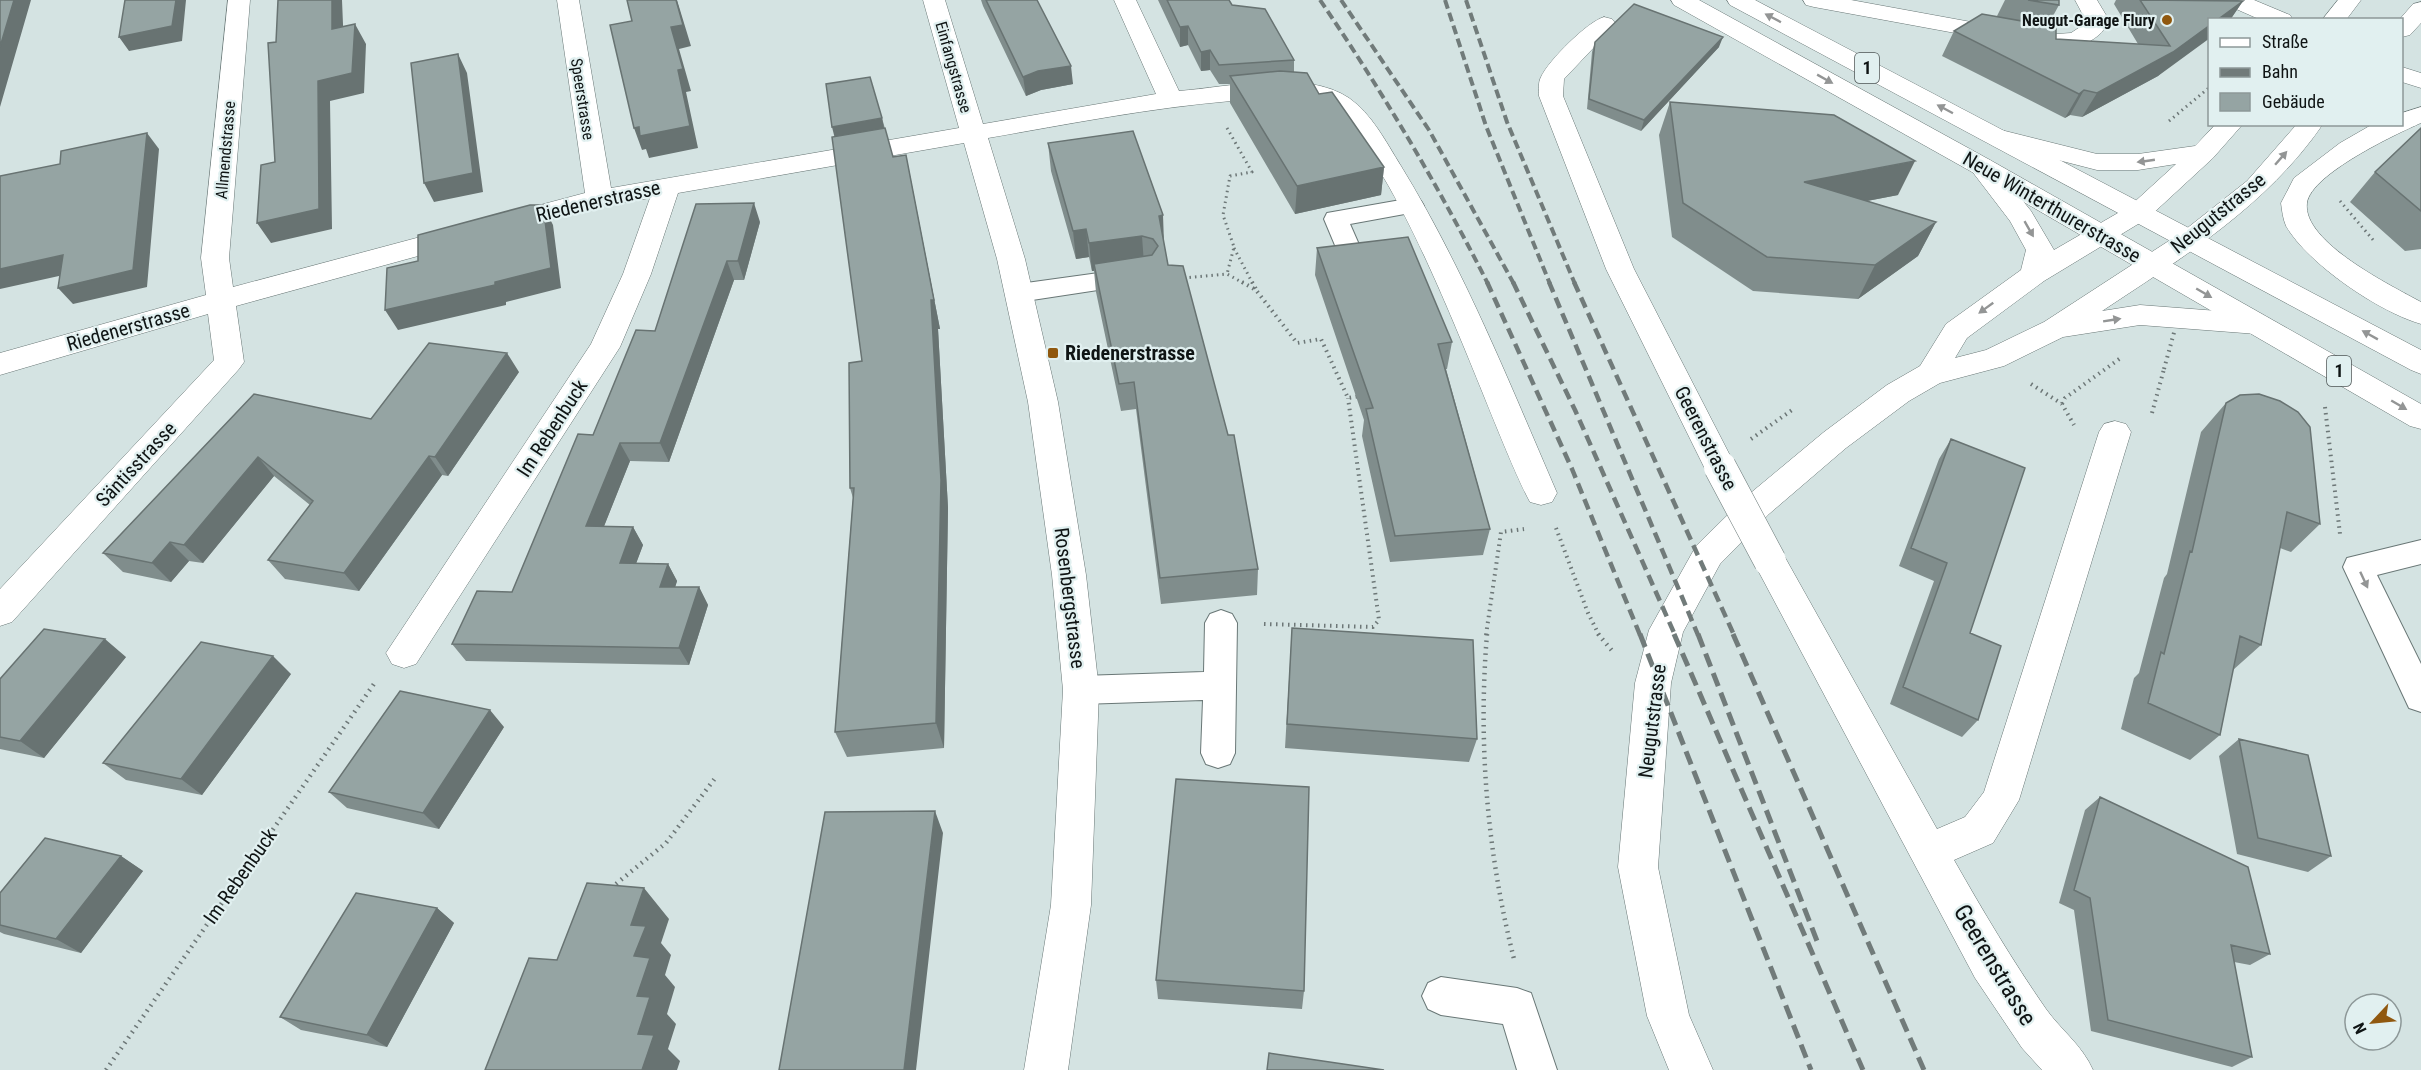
<svg xmlns="http://www.w3.org/2000/svg" width="2421" height="1070" font-family="'Roboto Condensed',sans-serif">
	<rect width="100%" height="100%" fill="#d4e3e2"/>
	<g fill="none" stroke-linecap="round" stroke-linejoin="round">
		<defs>
			<path id="lane" d="M 1412,198 L 1421,201 L 1424,206 L 1421,211 L 1350,224 L 1364,256 L 1360,262 L 1351,264 L 1342,262 L 1324,219 L 1327,213 Z
				M 1135,268 L 1144,271 L 1148,277 L 1144,283 L 1019,302 L 1010,299 L 1006,293 L 1010,287 L 1019,284 Z
				M 2421,540 L 2421,564 L 2377,575 L 2421,664 L 2421,712 L 2409,708 L 2343,567 L 2347,558 Z
				M 1221,610 L 1232,614 L 1237,623 L 1235,753 L 1230,764 L 1218,768 L 1206,764 L 1201,753 L 1203,700 L 1081,704 L 1069,700 L 1065,690 L 1069,680 L 1081,676 L 1204,672 L 1205,623 L 1210,614 Z
				M 1441,977 L 1517,988 L 1531,993 L 1557,1070 L 1517,1070 L 1503,1024 L 1441,1015 L 1428,1009 L 1422,996 L 1428,983 Z"/>
			<path id="street" d="M 228,0 L 250,0 L 229,258 L 233,287 L 585,193 L 557,0 L 579,0 L 611,188 L 959,128 L 923,0 L 945,0 L 983,124 L 1156,94 L 1114,0 L 1136,0 L 1179,91 C 1228,87 1306,69 1349,98 C 1372,114 1386,142 1401,166 C 1464,269 1509,382 1557,493 L 1552,502 L 1541,505 L 1530,502 C 1487,423 1392,118 1308,99 C 1283,93 1255,99 1231,101 C 1149,108 1069,124 988,138 L 1025,259 L 1058,402 L 1086,575 L 1099,690 L 1091,905 L 1068,1070 L 1024,1070 L 1051,905 L 1063,690 L 1052,575 L 1028,402 L 997,259 L 964,143 L 678,193 L 651,274 L 620,347 L 416,664 L 404,668 L 392,664 L 386,653 L 591,344 L 623,274 L 650,198 L 600,206 L 236,306 L 244,362 L 239,369 L 12,622 L 0,626 L 0,589 L 214,360 L 208,314 L 0,375 L 0,353 L 206,295 L 201,258 Z
				M 1803,0 L 1851,0 L 2042,35 L 2071,33 L 2083,25 L 2083,15 L 2075,0 L 2097,0 L 2106,15 L 2107,25 C 2093,48 2066,49 2042,49 L 1814,7 L 1806,5 Z
				M 2224,0 L 2254,0 L 2290,15 L 2293,20 L 2261,20 L 2227,5 Z
				M 1604,17 L 1612,19 L 1616,24 L 1564,79 L 1563,96 L 1634,269 L 1736,467 L 1731,475 L 1720,479 L 1709,475 L 1704,467 L 1606,269 L 1539,96 C 1539,90 1538,82 1541,77 C 1548,61 1588,21 1604,17 Z
				M 2402,67 L 2421,73 L 2421,88 L 2402,82 Z
				M 2421,107 L 2421,123 C 2396,134 2311,174 2307,203 C 2302,242 2392,286 2421,302 L 2421,324 C 2379,312 2308,264 2286,226 C 2283,219 2282,211 2281,203 L 2294,178 L 2340,143 L 2373,124 L 2402,124 L 2402,113 Z
				M 2115,421 L 2126,424 L 2131,432 L 2019,800 L 1993,843 L 1954,860 C 1983,911 2012,960 2046,1009 C 2061,1030 2082,1045 2093,1070 L 2042,1070 L 2022,1048 L 1975,978 L 1753,561 L 1758,552 L 1770,548 L 1782,552 L 1937,829 L 1965,817 L 1984,792 L 2099,432 L 2104,424 Z"/>
			<path id="secondary" d="M 2338,0 L 2361,0 L 2346,20 L 2322,20 Z
				M 2421,2 L 2421,23 L 2410,35 L 2402,37 L 2402,20 L 2399,20 L 2413,4 Z
				M 2216,124 L 2243,124 L 2213,158 L 2148,218 L 2044,281 L 1967,338 L 1955,358 L 1986,350 L 2044,322 L 2181,233 L 2247,181 L 2297,124 L 2323,124 C 2267,206 2182,258 2102,311 L 2140,305 L 2257,314 L 2267,317 L 2271,324 L 2267,331 L 2257,334 L 2140,325 L 2063,337 L 2004,366 L 1940,383 L 1909,401 L 1846,448 L 1769,514 L 1720,564 L 1683,632 L 1671,683 L 1658,867 L 1689,1015 L 1713,1070 L 1669,1070 L 1647,1016 L 1618,867 L 1635,683 L 1649,630 L 1696,546 L 1747,496 L 1824,432 L 1887,385 L 1920,366 L 1946,324 L 2021,270 L 2026,250 L 2010,221 L 1968,166 L 1972,160 L 1981,158 L 1990,160 L 2031,211 L 2054,250 L 2130,206 L 2176,164 L 2138,170 L 2097,170 L 1988,142 L 1984,137 L 1988,132 L 1997,129 L 2097,154 L 2138,154 L 2195,146 Z"/>
			<path id="primary" d="M 1671,0 L 1699,0 L 1990,160 L 2421,404 L 2421,429 L 2410,426 L 1972,172 L 1674,5 Z
				M 1727,0 L 1755,0 L 2421,350 L 2421,374 L 2411,370 L 1730,5 Z"/>
		</defs>
		<!-- lane casing -->
		<use href="#lane" stroke="#697776" stroke-width="2"/>
		<!-- street casing -->
		<use href="#street" stroke="#697776" stroke-width="1"/>
		<!-- secondary casing -->
		<use href="#secondary" stroke="#697776" stroke-width="1"/>
		<!-- primary casing -->
		<use href="#primary" stroke="#697776" stroke-width="1"/>
		<!-- path-far2 -->
		<path stroke="#6d7777" stroke-width="3" stroke-dasharray="1.5 4" stroke-linecap="butt" d="M 2169,121 L 2210,87
			M 1227,128 L 1252,172 L 1230,176 L 1223,215 L 1234,247 L 1227,274
			M 2340,201 L 2374,241
			M 1234,248 L 1253,284
			M 1184,278 L 1227,274 L 1245,284"/>
		<!-- path-far1 -->
		<path stroke="#6d7777" stroke-width="4" stroke-dasharray="1.5 4.5" stroke-linecap="butt" d="M 1242,282 L 1256,290 L 1297,343 L 1321,339 L 1348,398 L 1360,396
			M 1252,282 L 1256,289
			M 2031,384 L 2062,404 L 2074,425
			M 2062,404 L 2065,398 L 2122,357
			M 2325,407 L 2340,534
			M 2152,413 L 2164,369
			M 1751,439 L 1792,410
			M 1556,528 L 1588,613 L 1599,635
			M 1264,624 L 1373,627 L 1379,620 L 1348,398
			M 1486,635 L 1501,532 L 1524,529"/>
		<!-- path -->
		<path stroke="#6d7777" stroke-width="4.5" stroke-dasharray="1.5 5" stroke-linecap="butt" d="M 1487,634 C 1478,743 1487,852 1514,959
			M 1598,634 L 1614,653
			M 611,888 L 666,843 L 716,777
			M 106,1070 L 376,681"/>
		<!-- lane -->
		<use href="#lane" fill="#fff" fill-rule="evenodd"/>
		<!-- street -->
		<use href="#street" fill="#fff" fill-rule="evenodd"/>
		<!-- secondary -->
		<use href="#secondary" fill="#fff" fill-rule="evenodd"/>
		<!-- primary -->
		<use href="#primary" fill="#fff" fill-rule="evenodd"/>
		<!-- rail-far2 -->
		<path stroke="#717b7a" stroke-width="4" stroke-dasharray="9 4.5" stroke-linecap="butt" d="M 1320,0 C 1382,91 1438,185 1488,284
			M 1341,0 L 1429,130 L 1514,284
			M 1445,0 L 1486,126 L 1550,284
			M 1466,0 L 1507,122 L 1575,284"/>
		<!-- rail-far1 -->
		<path stroke="#717b7a" stroke-width="4.5" stroke-dasharray="11 6" stroke-linecap="butt" d="M 1487,282 L 1572,469 L 1640,635
			M 1513,282 L 1575,410 L 1675,635
			M 1549,282 L 1698,635
			M 1574,282 L 1734,635"/>
		<!-- rail -->
		<path stroke="#717b7a" stroke-width="5" stroke-dasharray="14 7" stroke-linecap="butt" d="M 1640,634 L 1811,1070
			M 1674,634 L 1863,1070
			M 1698,634 L 1817,941
			M 1733,634 L 1924,1070"/>
		<defs>
			<path id="street-bridge" d="M 1720,467 L 1770,561"/>
		</defs>
		<!-- street-bridge casing -->
		<use href="#street-bridge" stroke="#697776" stroke-width="33" stroke-linecap="butt"/>
		<!-- path-bridge -->
		<path stroke="#6d7777" stroke-width="4" stroke-dasharray="1.5 4.5" stroke-linecap="butt" d="M 2164,369 L 2175,329"/>
		<!-- street-bridge -->
		<use href="#street-bridge" stroke="#fff" stroke-width="32"/>
	</g>
	<!-- wall -->
	<path fill="#808d8c" d="M 981,0 L 1037,0 L 1073,84 L 1041,90 L 1026,96 L 983,6 Z
		M 1158,0 L 1229,0 L 1232,5 L 1294,60 L 1294,72 L 1319,94 L 1384,167 L 1381,195 L 1295,214 L 1230,103 L 1230,84 L 1219,84 L 1210,70 L 1201,71 L 1188,45 L 1180,47 Z
		M 2005,0 L 2059,0 L 2059,5 L 2048,25 L 2056,39 L 2138,44 L 2114,4 L 2116,0 L 2238,0 L 2243,1 L 2230,20 L 2210,20 L 2158,76 L 2082,117 L 2070,115 L 2065,118 L 1942,56 L 1954,31 L 1997,16 Z
		M 1595,42 L 1719,47 L 1641,131 L 1587,109 L 1592,52 Z
		M 1670,102 L 1898,195 L 1867,201 L 1936,222 L 1918,256 L 1858,299 L 1753,291 L 1672,237 L 1659,135 Z
		M 882,118 L 893,157 L 906,155 L 940,329 L 938,329 L 948,508 L 944,748 L 847,757 L 835,732 L 853,498 L 850,488 L 862,361 L 834,137 Z
		M 2421,128 L 2421,249 L 2405,251 L 2350,202 L 2375,172 Z
		M 1048,143 L 1164,243 L 1168,265 L 1258,569 L 1257,595 L 1161,604 L 1136,409 L 1121,411 L 1096,292 L 1094,271 L 1092,271 L 1089,257 L 1076,259 L 1051,171 Z
		M 760,222 L 744,280 L 734,280 L 669,462 L 630,461 L 604,526 L 633,527 L 643,545 L 636,563 L 668,564 L 677,581 L 675,587 L 699,587 L 708,605 L 689,665 L 466,661 L 452,644 L 512,592 L 593,435 L 655,331 Z
		M 1317,248 L 1452,342 L 1447,369 L 1446,369 L 1490,529 L 1483,555 L 1390,562 L 1362,436 L 1364,420 L 1315,275 Z
		M 519,372 L 448,476 L 442,475 L 359,591 L 285,579 L 268,560 L 310,505 L 274,476 L 203,563 L 189,561 L 171,582 L 123,572 L 103,553 L 254,394 L 371,419 Z
		M 2226,403 L 2320,524 L 2291,552 L 2280,548 L 2261,645 L 2233,670 L 2220,735 L 2190,760 L 2121,729 L 2134,678 L 2139,673 L 2164,578 L 2167,574 L 2201,432 Z
		M 1951,439 L 1978,720 L 1962,737 L 1890,704 L 1934,581 L 1899,566 L 1939,459 Z
		M 1292,628 L 1477,739 L 1469,762 L 1285,748 Z
		M 126,657 L 44,758 L 0,749 L 0,679 Z
		M 291,674 L 202,795 L 126,780 L 103,763 Z
		M 504,727 L 439,829 L 347,808 L 329,792 Z
		M 2239,739 L 2331,856 L 2308,872 L 2237,854 L 2219,756 Z
		M 2100,797 L 2270,954 L 2250,965 L 2234,962 L 2252,1057 L 2232,1067 L 2091,1031 L 2074,910 L 2059,903 L 2085,810 Z
		M 121,856 L 143,871 L 81,953 L 4,934 L 0,932 L 0,893 Z
		M 437,908 L 454,923 L 387,1047 L 301,1030 L 280,1017 Z
		M 1156,980 L 1304,991 L 1302,1009 L 1158,999 Z"/>
	<!-- shaded-wall -->
	<path fill="#687372" d="M 14,0 L 31,0 L 0,107 L 0,47 Z
		M 176,0 L 186,0 L 182,41 L 129,51 L 119,37 Z
		M 332,0 L 342,0 L 344,49 L 332,29 Z
		M 676,0 L 677,0 L 691,46 L 679,49 L 691,91 L 686,92 L 698,148 L 649,158 L 646,149 L 642,150 L 634,128 L 678,70 L 671,27 Z
		M 2243,1 L 2230,20 L 2217,20 Z
		M 355,24 L 366,44 L 364,93 L 330,101 L 332,229 L 271,243 L 257,223 L 318,81 Z
		M 2210,25 L 2210,38 L 2158,76 L 2082,117 L 2097,93 Z
		M 1188,26 L 1188,45 L 1180,47 L 1180,27 Z
		M 1723,37 L 1719,47 L 1641,131 L 1644,120 Z
		M 1210,50 L 1210,70 L 1201,71 L 1201,52 Z
		M 458,54 L 467,73 L 483,192 L 434,202 L 424,183 Z
		M 1071,66 L 1073,84 L 1041,90 L 1026,96 L 1023,77 L 1038,71 Z
		M 2084,90 L 2070,115 L 2065,118 L 2079,94 Z
		M 882,118 L 886,138 L 837,147 L 832,127 Z
		M 147,133 L 159,149 L 147,287 L 73,304 L 58,288 Z
		M 906,155 L 940,329 L 938,329 L 948,508 L 944,748 L 936,723 Z
		M 1915,161 L 1898,195 L 1789,216 L 1804,182 Z
		M 1384,167 L 1381,195 L 1295,214 L 1297,186 Z
		M 754,203 L 760,222 L 744,280 L 738,261 Z
		M 543,205 L 553,225 L 561,288 L 506,302 L 506,305 L 398,330 L 385,310 L 495,282 Z
		M 1163,215 L 1164,243 L 1159,216 Z
		M 1936,222 L 1918,256 L 1858,299 L 1875,265 Z
		M 1086,229 L 1089,257 L 1076,259 L 1073,231 Z
		M 1142,236 L 1144,264 L 1094,264 L 1094,271 L 1092,271 L 1089,243 Z
		M 63,255 L 77,272 L 0,289 L 0,269 Z
		M 727,261 L 734,280 L 669,462 L 660,443 Z
		M 507,353 L 519,372 L 448,476 L 435,457 Z
		M 620,443 L 630,461 L 597,544 L 586,526 Z
		M 429,456 L 442,475 L 359,591 L 344,573 Z
		M 258,457 L 274,476 L 203,563 L 184,545 Z
		M 633,527 L 643,545 L 630,580 L 620,563 Z
		M 170,542 L 189,561 L 171,582 L 152,563 Z
		M 668,564 L 677,581 L 670,604 L 660,587 Z
		M 699,587 L 708,605 L 689,665 L 679,648 Z
		M 105,639 L 126,657 L 44,758 L 20,741 Z
		M 273,656 L 291,674 L 202,795 L 181,779 Z
		M 490,710 L 504,727 L 439,829 L 423,813 Z
		M 935,811 L 943,833 L 916,1070 L 904,1070 Z
		M 121,856 L 143,871 L 81,953 L 56,939 Z
		M 644,888 L 669,919 L 661,943 L 671,955 L 665,975 L 675,987 L 667,1014 L 676,1024 L 668,1049 L 680,1061 L 677,1070 L 642,1070 L 638,1034 L 637,996 L 631,925 Z
		M 437,908 L 454,923 L 387,1047 L 367,1035 Z"/>
	<!-- building -->
	<path fill="#95a4a3" stroke="#687372" stroke-width="1.5" d="M 0,0 L 14,0 L 0,47 Z
		M 125,0 L 176,0 L 172,26 L 119,37 Z
		M 278,0 L 332,0 L 332,29 L 355,24 L 352,73 L 318,81 L 319,209 L 257,223 L 261,165 L 275,162 L 268,43 L 276,42 Z
		M 627,0 L 676,0 L 683,25 L 671,27 L 683,69 L 678,70 L 690,126 L 640,136 L 639,127 L 634,128 L 610,25 L 632,21 Z
		M 986,0 L 1037,0 L 1071,66 L 1038,71 L 1023,77 Z
		M 1167,0 L 1229,0 L 1232,5 L 1265,9 L 1294,60 L 1219,65 L 1210,50 L 1201,52 L 1188,26 L 1180,27 Z
		M 2028,0 L 2059,0 L 2059,5 Z
		M 2140,0 L 2243,1 L 2217,20 L 2210,20 L 2210,25 L 2173,52 L 2097,93 L 2084,90 L 2079,94 L 1954,31 L 1982,14 L 2056,27 L 2056,39 L 2170,46 Z
		M 1634,4 L 1723,37 L 1644,120 L 1589,99 L 1595,42 Z
		M 458,54 L 473,173 L 424,183 L 411,63 Z
		M 1280,71 L 1307,73 L 1319,94 L 1332,92 L 1384,167 L 1297,186 L 1230,76 Z
		M 870,77 L 882,118 L 832,127 L 826,84 Z
		M 1670,102 L 1834,115 L 1915,161 L 1804,182 L 1936,222 L 1875,265 L 1767,257 L 1683,203 Z
		M 885,128 L 893,157 L 906,155 L 934,300 L 931,300 L 941,480 L 936,723 L 835,732 L 854,488 L 850,488 L 849,363 L 862,361 L 832,137 Z
		M 2421,128 L 2421,211 L 2375,172 Z
		M 1133,131 L 1163,215 L 1159,216 L 1168,265 L 1183,266 L 1228,435 L 1234,435 L 1258,569 L 1160,578 L 1134,382 L 1119,384 L 1094,264 L 1152,255 L 1158,246 L 1153,239 L 1142,236 L 1089,243 L 1086,229 L 1073,231 L 1048,143 Z
		M 147,133 L 133,270 L 58,288 L 63,255 L 0,269 L 0,176 L 60,164 L 61,151 Z
		M 754,203 L 738,261 L 727,261 L 660,443 L 620,443 L 586,526 L 633,527 L 620,563 L 668,564 L 660,587 L 699,587 L 679,648 L 452,644 L 477,591 L 512,592 L 578,434 L 593,435 L 636,330 L 655,331 L 696,204 Z
		M 530,205 L 543,205 L 551,268 L 495,282 L 495,285 L 385,310 L 387,268 L 418,261 L 418,235 Z
		M 1408,237 L 1452,342 L 1438,344 L 1490,529 L 1395,536 L 1366,409 L 1373,408 L 1317,248 Z
		M 429,343 L 507,353 L 435,457 L 429,456 L 344,573 L 268,560 L 313,501 L 258,457 L 184,545 L 170,542 L 152,563 L 103,553 L 254,394 L 371,419 Z
		M 2259,394 L 2280,401 L 2298,412 L 2310,427 L 2320,524 L 2287,512 L 2261,645 L 2240,636 L 2220,735 L 2148,703 L 2161,652 L 2164,654 L 2190,551 L 2192,552 L 2226,403 L 2240,395 Z
		M 1951,439 L 2025,468 L 1970,633 L 2001,646 L 1978,720 L 1903,687 L 1947,563 L 1911,548 Z
		M 1292,628 L 1473,640 L 1477,739 L 1287,724 Z
		M 44,629 L 105,639 L 20,741 L 0,737 L 0,679 Z
		M 201,642 L 273,656 L 181,779 L 103,763 Z
		M 400,691 L 490,710 L 423,813 L 329,792 Z
		M 2239,739 L 2308,755 L 2331,856 L 2258,838 Z
		M 1176,779 L 1309,787 L 1304,991 L 1156,980 Z
		M 2100,797 L 2248,867 L 2270,954 L 2231,945 L 2252,1057 L 2108,1020 L 2090,898 L 2074,890 Z
		M 935,811 L 904,1070 L 779,1070 L 825,812 Z
		M 45,838 L 121,856 L 56,939 L 0,925 L 0,893 Z
		M 587,883 L 644,888 L 631,925 L 646,926 L 634,956 L 650,958 L 637,996 L 650,997 L 638,1034 L 654,1035 L 642,1070 L 485,1070 L 529,958 L 557,960 Z
		M 356,893 L 437,908 L 367,1035 L 280,1017 Z
		M 1269,1053 L 1384,1070 L 1267,1070 Z"/>
	<!-- one-way arrows -->
	<defs><path id="oneway-solid" d="M-6-.8H1V-3.2L6.5 0L1 3.2V.8H-6Z" transform="scale(1.5)"/></defs>
	<g fill="#939595">
		<use href="#oneway-solid" transform="translate(1773 18) rotate(-152)"/>
		<use href="#oneway-solid" transform="translate(1825 79) rotate(29)"/>
		<use href="#oneway-solid" transform="translate(1945 109) rotate(-152)"/>
		<use href="#oneway-solid" transform="translate(2281 158) rotate(-49)"/>
		<use href="#oneway-solid" transform="translate(2146 161) rotate(172)"/>
		<use href="#oneway-solid" transform="translate(2029 229) rotate(60)"/>
		<use href="#oneway-solid" transform="translate(2204 293) rotate(30)"/>
		<use href="#oneway-solid" transform="translate(1986 308) rotate(144)"/>
		<use href="#oneway-solid" transform="translate(2112 320) rotate(-9)"/>
		<use href="#oneway-solid" transform="translate(2370 335) rotate(-151)"/>
		<use href="#oneway-solid" transform="translate(2399 405) rotate(30)"/>
		<use href="#oneway-solid" transform="translate(2364 580) rotate(65)"/>
	</g>
	<!-- markers -->
	<g fill="#90580f" stroke="#e1f0f0" stroke-width="2">
		<circle cx="2167" cy="20" r="6"/>
		<rect x="1047" y="347" width="12" height="12" rx="3"/>
	</g>
	<g text-anchor="middle" stroke-width="4.5" stroke-linejoin="round" paint-order="stroke">
		<!-- far-poi labels -->
		<g font-size="16" font-weight="bold" fill="#0f1414" stroke="#e1f0f0" text-anchor="end">
			<text x="2155" y="26">Neugut-Garage Flury</text>
		</g>
		<!-- far-street labels -->
		<g font-size="16" fill="#0f1414" stroke="#e1f0f0">
			<text transform="translate(954 67) rotate(74)" y="6">Einfangstrasse</text>
			<text transform="translate(583 99) rotate(81)" y="6">Speerstrasse</text>
			<text transform="translate(225 150) rotate(-85)" y="6">Allmendstrasse</text>
		</g>
		<!-- shield labels -->
		<g fill="#e1f0f0" stroke="#4e5656" stroke-width="1.5">
			<rect x="1855" y="53" width="24" height="30" rx="4.5"/>
			<rect x="2327" y="356" width="24" height="30" rx="4.5"/>
		</g>
		<g font-size="18" font-weight="bold" fill="#0f1414">
			<text x="1867" y="74">1</text>
			<text x="2339" y="377">1</text>
		</g>
		<!-- street labels -->
		<g font-size="20" fill="#0f1414" stroke="#e1f0f0">
			<text transform="translate(598 201) rotate(-13)" y="7">Riedenerstrasse</text>
			<text transform="translate(2052 207) rotate(30)" y="7">Neue Winterthurerstrasse</text>
			<text transform="translate(2218 213) rotate(-39)" y="7">Neugutstrasse</text>
			<text transform="translate(128 327) rotate(-16)" y="7">Riedenerstrasse</text>
			<text transform="translate(552 428) rotate(-57)" y="7">Im Rebenbuck</text>
			<text transform="translate(1706 438) rotate(63)" y="7">Geerenstrasse</text>
			<text transform="translate(136 464) rotate(-47)" y="7">Säntisstrasse</text>
			<text transform="translate(1070 598) rotate(83)" y="7">Rosenbergstrasse</text>
			<text transform="translate(1652 721) rotate(-83)" y="7">Neugutstrasse</text>
			<text transform="translate(240 876) rotate(-55)" y="7">Im Rebenbuck</text>
		</g>
		<!-- poi labels -->
		<g font-size="20" font-weight="bold" fill="#0f1414" stroke="#e1f0f0" text-anchor="start">
			<text x="1065" y="360">Riedenerstrasse</text>
		</g>
		<!-- near-street labels -->
		<g font-size="24" fill="#0f1414" stroke="#e1f0f0">
			<text transform="translate(1995 965) rotate(59)" y="8">Geerenstrasse</text>
		</g>
	</g>
	<!-- legend -->
	<rect x="2208" y="18" width="195" height="108" fill="#e1f0f0" stroke="#8d9898" stroke-width="1.5"/>
	<rect x="2220" y="38" width="30" height="9" fill="#ffffff" stroke="#8d9898" stroke-width="1.5"/>
	<text x="2262" y="48" font-size="18" fill="#0f1414">Straße</text>
	<rect x="2220" y="68" width="30" height="9" fill="#717b7a" stroke="#8d9898" stroke-width="1.5"/>
	<text x="2262" y="78" font-size="18" fill="#0f1414">Bahn</text>
	<rect x="2220" y="93" width="30" height="18" fill="#95a4a3" stroke="#8d9898" stroke-width="1.5"/>
	<text x="2262" y="108" font-size="18" fill="#0f1414">Gebäude</text>
	<!-- north arrow -->
	<g transform="translate(2373 1022) rotate(244)"><circle r="28" fill="#e1f0f0" stroke="#8d9898" stroke-width="1.5"/>
	<path d="M0-4.5L10 22L0 15L-10 22Z" fill="#90580f"/>
	<text y="-9" font-size="16" font-weight="bold" text-anchor="middle" fill="#0f1414">N</text>
	</g>
</svg>
